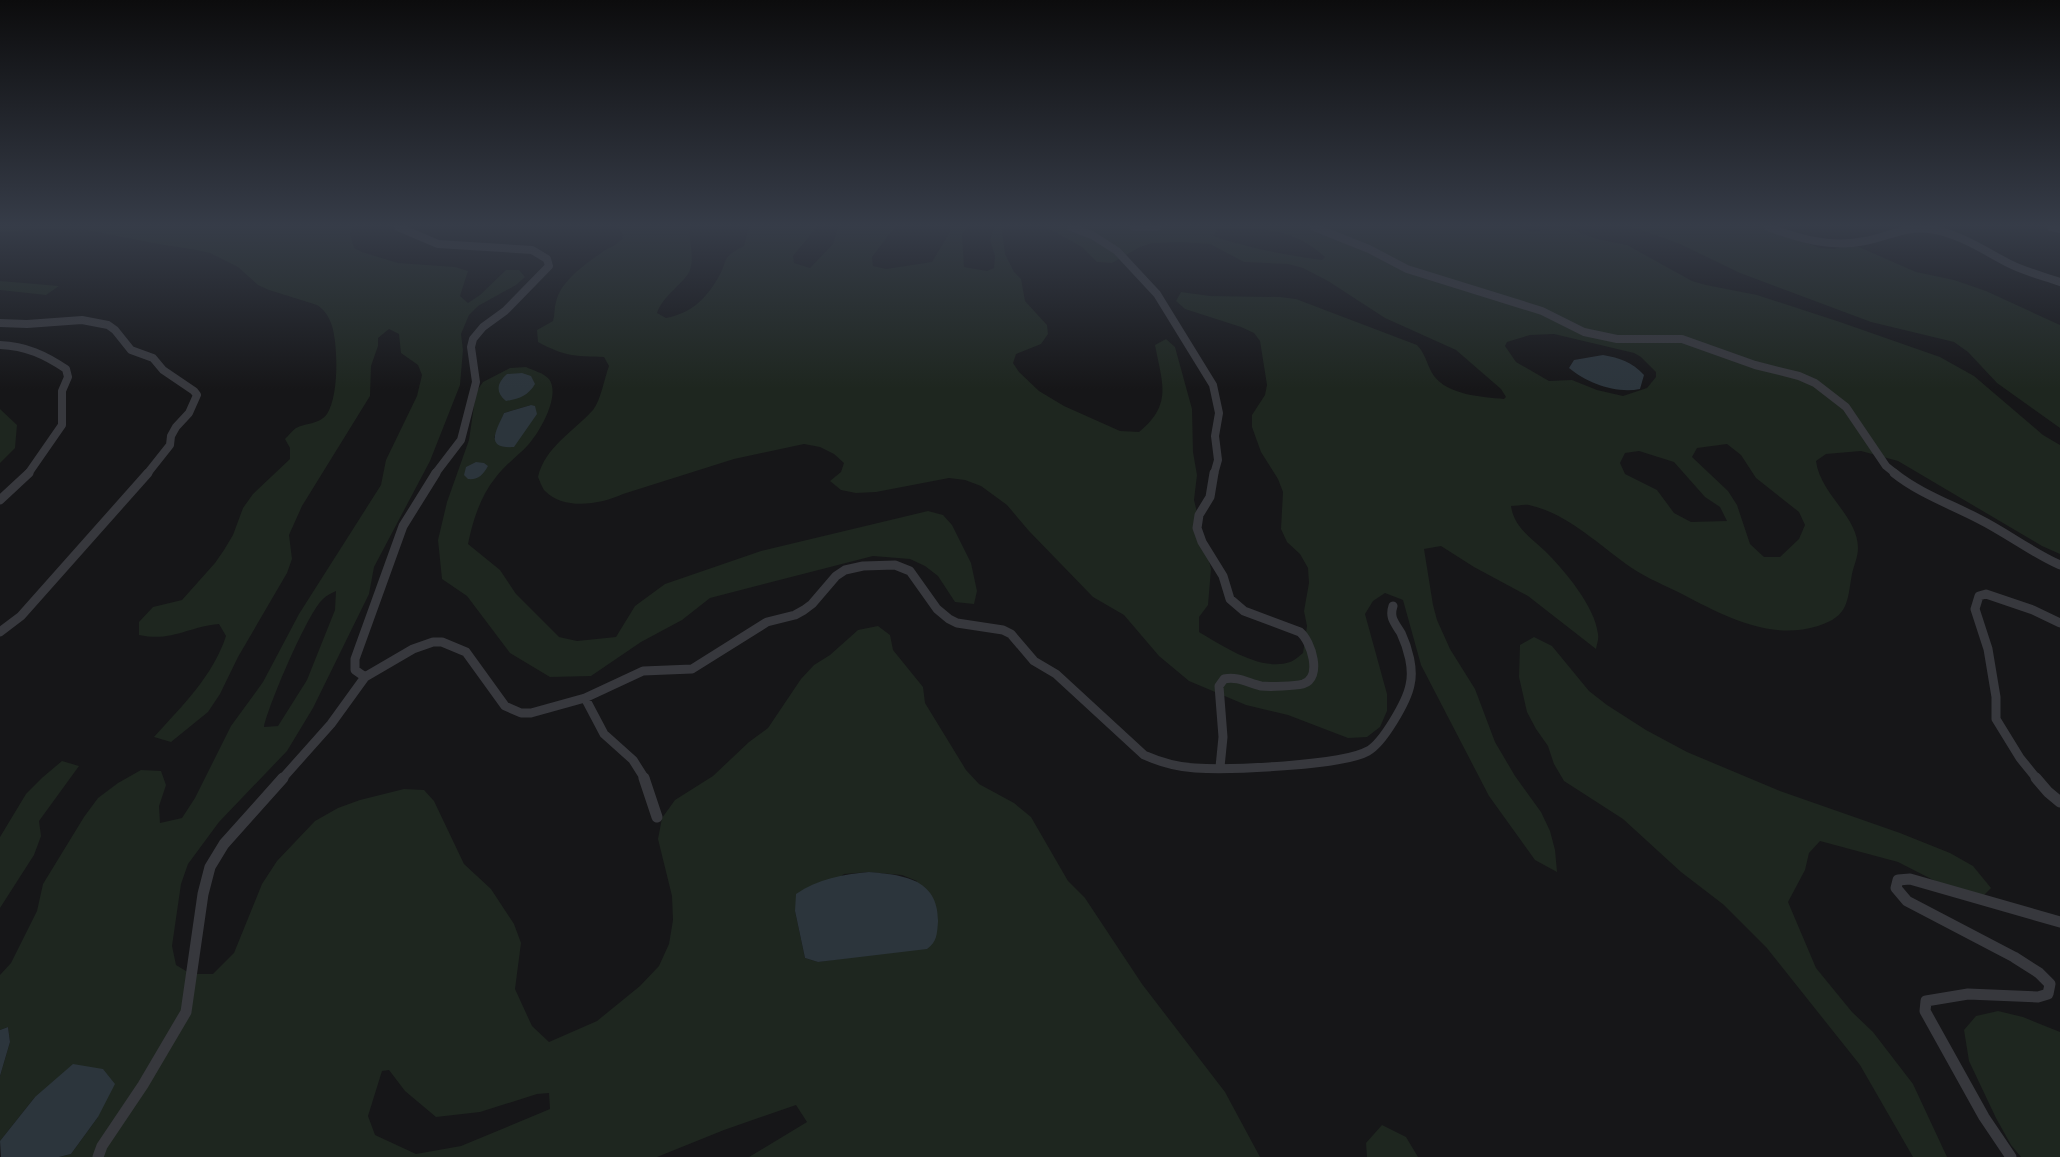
<svg xmlns="http://www.w3.org/2000/svg" width="2060" height="1157" font-family="'Work Sans',sans-serif">
	<rect width="100%" height="100%" fill="#161618"/>
	<!-- green -->
	<path fill="#1e261f" fill-rule="evenodd" d="M 0,227 L 352,227 L 350,234 L 354,248 L 362,252 L 398,263 L 455,267 L 468,271 L 460,296 L 468,303 L 480,295 L 506,270 L 519,270 L 525,277 L 516,285 L 478,306 L 469,315 L 461,334 L 463,350 L 460,385 L 430,461 L 374,567 L 369,594 L 313,708 L 287,751 L 219,822 L 188,864 L 181,884 L 172,946 L 176,965 L 191,974 L 213,974 L 234,953 L 262,884 L 277,861 L 315,821 L 338,808 L 360,800 L 404,789 L 424,790 L 434,801 L 464,864 L 491,889 L 514,924 L 521,943 L 515,989 L 532,1026 L 549,1042 L 597,1021 L 640,986 L 659,966 L 669,944 L 673,920 L 672,896 L 658,839 L 662,818 L 675,800 L 713,776 L 749,742 L 768,728 L 801,679 L 814,665 L 830,655 L 858,630 L 878,626 L 890,635 L 893,650 L 923,687 L 925,703 L 966,770 L 979,784 L 1014,803 L 1031,817 L 1068,881 L 1085,898 L 1142,984 L 1225,1092 L 1260,1157 L 749,1157 L 807,1122 L 796,1105 L 724,1130 L 657,1157 L 59,1157 L 71,1154 L 98,1117 L 35,1097 L 0,1141 L 0,1076 L 10,1042 L 8,1027 L 0,1030 L 0,975 L 11,963 L 37,911 L 43,884 L 84,817 L 98,798 L 118,783 L 141,770 L 161,771 L 166,785 L 159,806 L 160,823 L 182,818 L 195,798 L 231,726 L 263,682 L 299,614 L 381,485 L 386,460 L 417,396 L 422,375 L 418,365 L 401,353 L 399,334 L 389,329 L 378,338 L 378,346 L 371,366 L 370,396 L 302,506 L 289,535 L 292,559 L 287,573 L 238,657 L 220,694 L 208,712 L 171,742 L 154,737 C 182,706 213,676 226,636 L 219,624 C 187,627 172,642 139,635 L 139,622 L 153,607 L 182,600 L 215,563 L 224,550 L 233,535 L 243,508 L 253,494 L 290,459 L 290,448 L 285,439 C 288,436 292,431 296,428 C 306,423 320,424 327,414 C 339,396 338,346 332,326 C 329,317 325,310 317,305 L 269,290 L 258,285 L 238,267 L 210,253 L 197,250 L 158,244 L 87,230 L 43,229 L 0,232 ZM 336,591 L 335,610 L 307,680 L 278,726 L 264,727 C 268,706 308,612 323,599 C 327,595 332,593 336,591 ZM 869,872 L 902,875 L 917,881 L 845,958 L 818,962 L 805,958 L 795,911 L 844,874 ZM 389,1070 L 405,1091 L 436,1117 L 480,1112 L 537,1094 L 549,1093 L 550,1109 L 461,1146 L 416,1154 L 375,1135 L 368,1116 L 382,1071 Z
		M 617,227 L 690,227 C 688,239 695,255 690,270 C 685,283 663,295 657,313 L 666,318 C 691,313 705,300 718,278 C 729,259 720,258 744,246 L 749,227 L 817,227 L 793,256 L 794,263 L 810,268 L 833,244 L 838,227 L 895,227 L 872,257 L 873,266 L 886,269 L 932,262 L 950,232 L 950,227 L 967,227 L 962,234 L 964,267 L 987,271 L 994,268 L 995,256 L 990,240 L 994,227 L 1004,227 L 1002,230 L 1005,254 L 1014,272 L 1021,279 L 1025,301 L 1047,325 L 1048,334 L 1041,344 L 1016,354 L 1013,363 L 1019,372 L 1039,391 L 1064,406 L 1120,431 L 1139,432 C 1173,404 1162,383 1155,345 L 1166,339 L 1175,347 L 1192,409 L 1193,452 L 1197,475 L 1194,500 L 1211,569 L 1208,605 L 1199,617 L 1199,632 C 1223,646 1261,672 1290,662 C 1294,661 1299,656 1303,653 L 1307,626 L 1304,611 L 1309,583 L 1308,568 L 1300,554 L 1287,542 L 1281,529 L 1283,492 L 1278,479 L 1261,452 L 1252,427 L 1252,415 L 1265,395 L 1267,385 L 1260,341 L 1254,333 L 1241,327 L 1185,309 L 1176,301 L 1181,292 L 1210,296 L 1280,297 L 1296,299 L 1417,345 C 1427,356 1427,366 1434,376 C 1448,395 1482,397 1504,399 L 1506,397 L 1501,389 L 1456,350 L 1385,318 L 1328,281 L 1303,268 L 1288,264 L 1244,262 L 1210,244 L 1181,242 L 1152,243 L 1140,247 L 1112,263 L 1097,262 L 1082,247 L 1046,227 L 1519,227 L 1532,232 L 1556,228 L 1570,229 L 1597,239 L 1627,245 L 1692,281 L 1706,285 L 1757,295 L 1840,322 L 1940,357 L 1974,376 L 2043,435 L 2060,445 L 2060,554 L 2042,546 L 1898,461 L 1861,451 L 1826,454 L 1816,461 C 1820,494 1858,516 1858,548 C 1858,557 1854,565 1852,574 C 1847,602 1849,616 1818,626 C 1768,642 1719,613 1676,591 C 1659,583 1641,575 1626,564 C 1597,543 1566,513 1529,505 C 1524,504 1516,506 1511,506 C 1514,527 1530,537 1545,551 C 1564,570 1595,606 1598,634 C 1599,639 1597,644 1596,649 L 1528,596 L 1474,567 L 1441,546 L 1424,549 L 1433,605 L 1437,620 L 1450,649 L 1475,689 L 1495,742 L 1515,776 L 1541,812 L 1550,831 L 1555,850 L 1557,872 L 1535,860 L 1489,796 L 1421,665 L 1403,600 L 1385,593 L 1373,601 L 1365,614 L 1387,694 L 1387,711 L 1380,727 L 1367,737 L 1348,738 L 1288,715 L 1246,705 L 1189,681 L 1159,656 L 1124,615 L 1093,597 L 1029,531 L 1007,505 L 981,486 L 965,480 L 949,478 L 876,492 L 856,493 L 841,490 L 830,481 L 841,472 L 844,463 L 834,454 L 820,447 L 804,444 L 734,459 L 623,494 C 601,504 565,511 545,491 C 542,488 540,481 538,477 C 545,447 573,432 593,410 C 601,400 604,379 609,366 L 604,357 C 574,356 566,357 538,342 L 537,330 L 553,321 C 555,314 554,308 556,302 C 560,282 585,264 601,253 C 610,246 614,248 623,238 L 621,231 ZM 1217,228 C 1259,228 1293,227 1325,257 L 1322,260 C 1285,255 1249,248 1213,236 ZM 1554,334 L 1634,353 L 1641,357 L 1656,372 L 1656,377 L 1647,388 L 1623,396 L 1597,390 L 1572,380 L 1549,381 L 1516,362 L 1505,346 L 1507,342 L 1530,335 ZM 1727,444 L 1741,455 L 1756,478 L 1799,512 L 1805,525 L 1799,539 L 1780,557 L 1764,557 L 1750,544 L 1737,505 L 1728,491 L 1692,457 L 1697,448 ZM 1639,451 L 1674,462 L 1705,497 L 1720,507 L 1727,521 L 1691,522 L 1674,513 L 1657,490 L 1625,474 L 1620,463 L 1625,453 Z
		M 1633,227 L 1765,227 L 1820,248 L 1834,249 L 1845,246 L 1859,247 L 1916,272 L 1954,280 L 1986,291 L 2060,325 L 2060,428 L 1997,383 L 1968,352 L 1954,342 L 1871,322 L 1740,273 L 1680,244 Z
		M 0,281 L 59,286 L 46,295 L 0,290 Z
		M 526,367 C 532,370 544,373 549,379 C 561,395 540,432 528,445 C 518,456 505,465 496,477 C 480,497 473,520 468,544 L 500,570 L 516,594 L 559,637 L 577,641 L 616,637 L 635,606 L 665,584 L 761,551 L 928,511 L 943,515 L 952,525 L 971,563 L 977,591 L 974,604 L 955,602 L 938,576 L 925,566 L 910,559 L 873,556 L 710,598 L 682,620 L 641,642 L 591,676 L 550,677 L 510,653 L 467,596 L 442,579 L 438,540 L 447,502 L 469,440 L 476,392 L 483,382 L 510,368 ZM 531,405 L 494,438 L 504,413 Z
		M 0,409 L 17,425 L 15,448 L 0,463 Z
		M 1534,637 L 1552,646 L 1589,691 L 1607,705 L 1646,730 L 1687,752 L 1780,791 L 1900,833 L 1950,853 L 1973,866 L 1991,888 L 1979,900 L 1947,887 L 1898,862 L 1820,841 L 1809,853 L 1805,870 L 1788,902 L 1816,968 L 1852,1012 L 1873,1032 L 1913,1084 L 1947,1157 L 1913,1157 L 1860,1065 L 1766,947 L 1724,905 L 1681,872 L 1623,819 L 1564,781 L 1554,764 L 1548,746 L 1536,729 L 1527,712 L 1519,677 L 1520,645 Z
		M 62,761 L 79,766 L 39,821 L 41,836 L 34,855 L 0,908 L 0,837 L 26,794 L 43,777 Z
		M 1998,1011 L 2023,1017 L 2060,1032 L 2060,1157 L 2021,1157 L 2011,1145 L 1996,1118 L 1969,1061 L 1964,1030 L 1976,1016 Z
		M 1382,1125 L 1406,1137 L 1418,1157 L 1367,1157 L 1366,1143 Z"/>
	<!-- water -->
	<path fill="#2c353c" d="M 1603,355 C 1620,358 1632,362 1644,375 L 1640,389 C 1616,394 1587,383 1569,368 L 1574,360 Z
		M 522,373 L 531,376 L 535,384 C 528,396 519,399 506,401 C 495,392 497,383 507,374 Z
		M 531,405 L 535,406 L 537,414 L 514,447 C 484,449 496,431 504,413 Z
		M 476,462 L 484,463 L 488,466 C 483,475 478,480 468,479 L 464,475 L 466,467 Z
		M 869,872 C 902,875 939,878 938,922 C 937,934 937,942 927,949 L 818,962 L 805,958 L 795,911 L 796,894 C 818,879 843,874 869,872 Z
		M 8,1027 L 10,1042 L 0,1076 L 0,1030 Z
		M 73,1064 L 103,1069 L 115,1084 L 98,1117 L 71,1154 L 59,1157 L 1,1157 L 0,1141 L 35,1097 Z"/>
	<g fill="none" stroke-linecap="round" stroke-linejoin="round">
		<!-- street-far2 -->
		<path stroke="#37383d" stroke-width="8" d="M 398,227 L 438,244 L 532,250 L 547,259 L 549,266 L 505,311 L 483,327 L 473,339 L 471,347 L 476,382 L 461,440 L 435,474
			M 1071,227 L 1092,235 L 1117,251 L 1157,294 L 1213,385 L 1219,413 L 1215,436 L 1218,460 L 1214,474
			M 1134,227 L 1157,227
			M 1314,227 L 1369,249 L 1407,269 L 1542,311 L 1584,332 L 1617,339 L 1682,339 L 1755,365 L 1799,376 L 1815,383 L 1846,407 L 1886,466 L 1896,474
			M 1768,227 C 1800,239 1831,248 1865,241 C 1887,237 1906,226 1929,229 C 1959,233 1983,250 2010,264 C 2026,272 2043,276 2060,282
			M 2051,227 L 2060,229
			M 0,323 L 27,324 L 82,320 L 108,325 L 115,330 L 131,350 L 153,358 L 163,370 L 194,391 L 197,395 L 189,413 L 176,427 L 171,436 L 170,445 L 147,474
			M 0,345 C 26,346 45,355 66,369 L 68,377 L 62,391 L 62,425 L 28,474"/>
		<!-- street-far1 -->
		<path stroke="#37383d" stroke-width="9" d="M 1214,473 L 1210,497 L 1199,515 L 1197,528 L 1202,542 L 1223,576 L 1230,599 L 1244,611 L 1300,632 C 1311,641 1323,678 1303,684 C 1295,686 1270,687 1261,686 C 1248,683 1238,676 1224,679 L 1219,686 L 1223,737 L 1220,767
			M 1894,473 C 1919,493 1950,504 1979,519 C 2007,533 2031,552 2060,565
			M 0,500 L 29,473
			M 0,632 L 21,616 L 148,473
			M 365,677 L 355,670 L 355,659 L 403,526 L 436,473
			M 585,698 L 604,734 L 633,760 L 645,779
			M 282,779 L 331,724 L 365,677 L 413,649 L 433,642 L 442,642 L 466,652 L 505,706 L 521,713 L 531,713 L 585,698 L 643,671 L 692,669 L 767,622 L 795,615 L 804,610 L 812,604 L 836,576 L 845,570 L 863,566 L 895,565 L 910,571 L 937,609 L 949,619 L 957,623 L 1003,630 L 1011,634 L 1034,661 L 1056,674 L 1144,755 C 1160,762 1177,767 1195,768 C 1228,770 1342,766 1368,751 C 1383,743 1407,701 1410,685 C 1414,669 1408,648 1401,633 C 1395,623 1389,618 1393,606
			M 2037,779 L 2020,758 L 1996,719 L 1996,697 L 1988,649 L 1975,609 L 1979,596 L 1986,594 L 2033,610 L 2060,623"/>
		<!-- street -->
		<path stroke="#37383d" stroke-width="11" d="M 644,778 L 657,817
			M 2036,778 L 2048,792 L 2060,802
			M 98,1157 L 102,1146 L 143,1085 L 186,1012 L 203,894 L 210,867 L 224,844 L 283,778
			M 2011,1157 L 1984,1117 L 1925,1011 L 1926,1001 L 1968,994 L 2038,997 L 2048,994 L 2050,984 L 2039,973 L 2014,957 L 1907,901 L 1896,888 L 1898,880 L 1910,879 L 2060,922"/>
	</g>
	<!-- sky -->
	<linearGradient id="sky" x2="0" y2="1"><stop stop-color="#0c0c0d"/><stop offset="0.58" stop-color="#363c48"/><stop offset="1" stop-color="#363c48" stop-opacity="0"/></linearGradient>
	<rect width="2060" height="389" fill="url(#sky)"/>
</svg>
